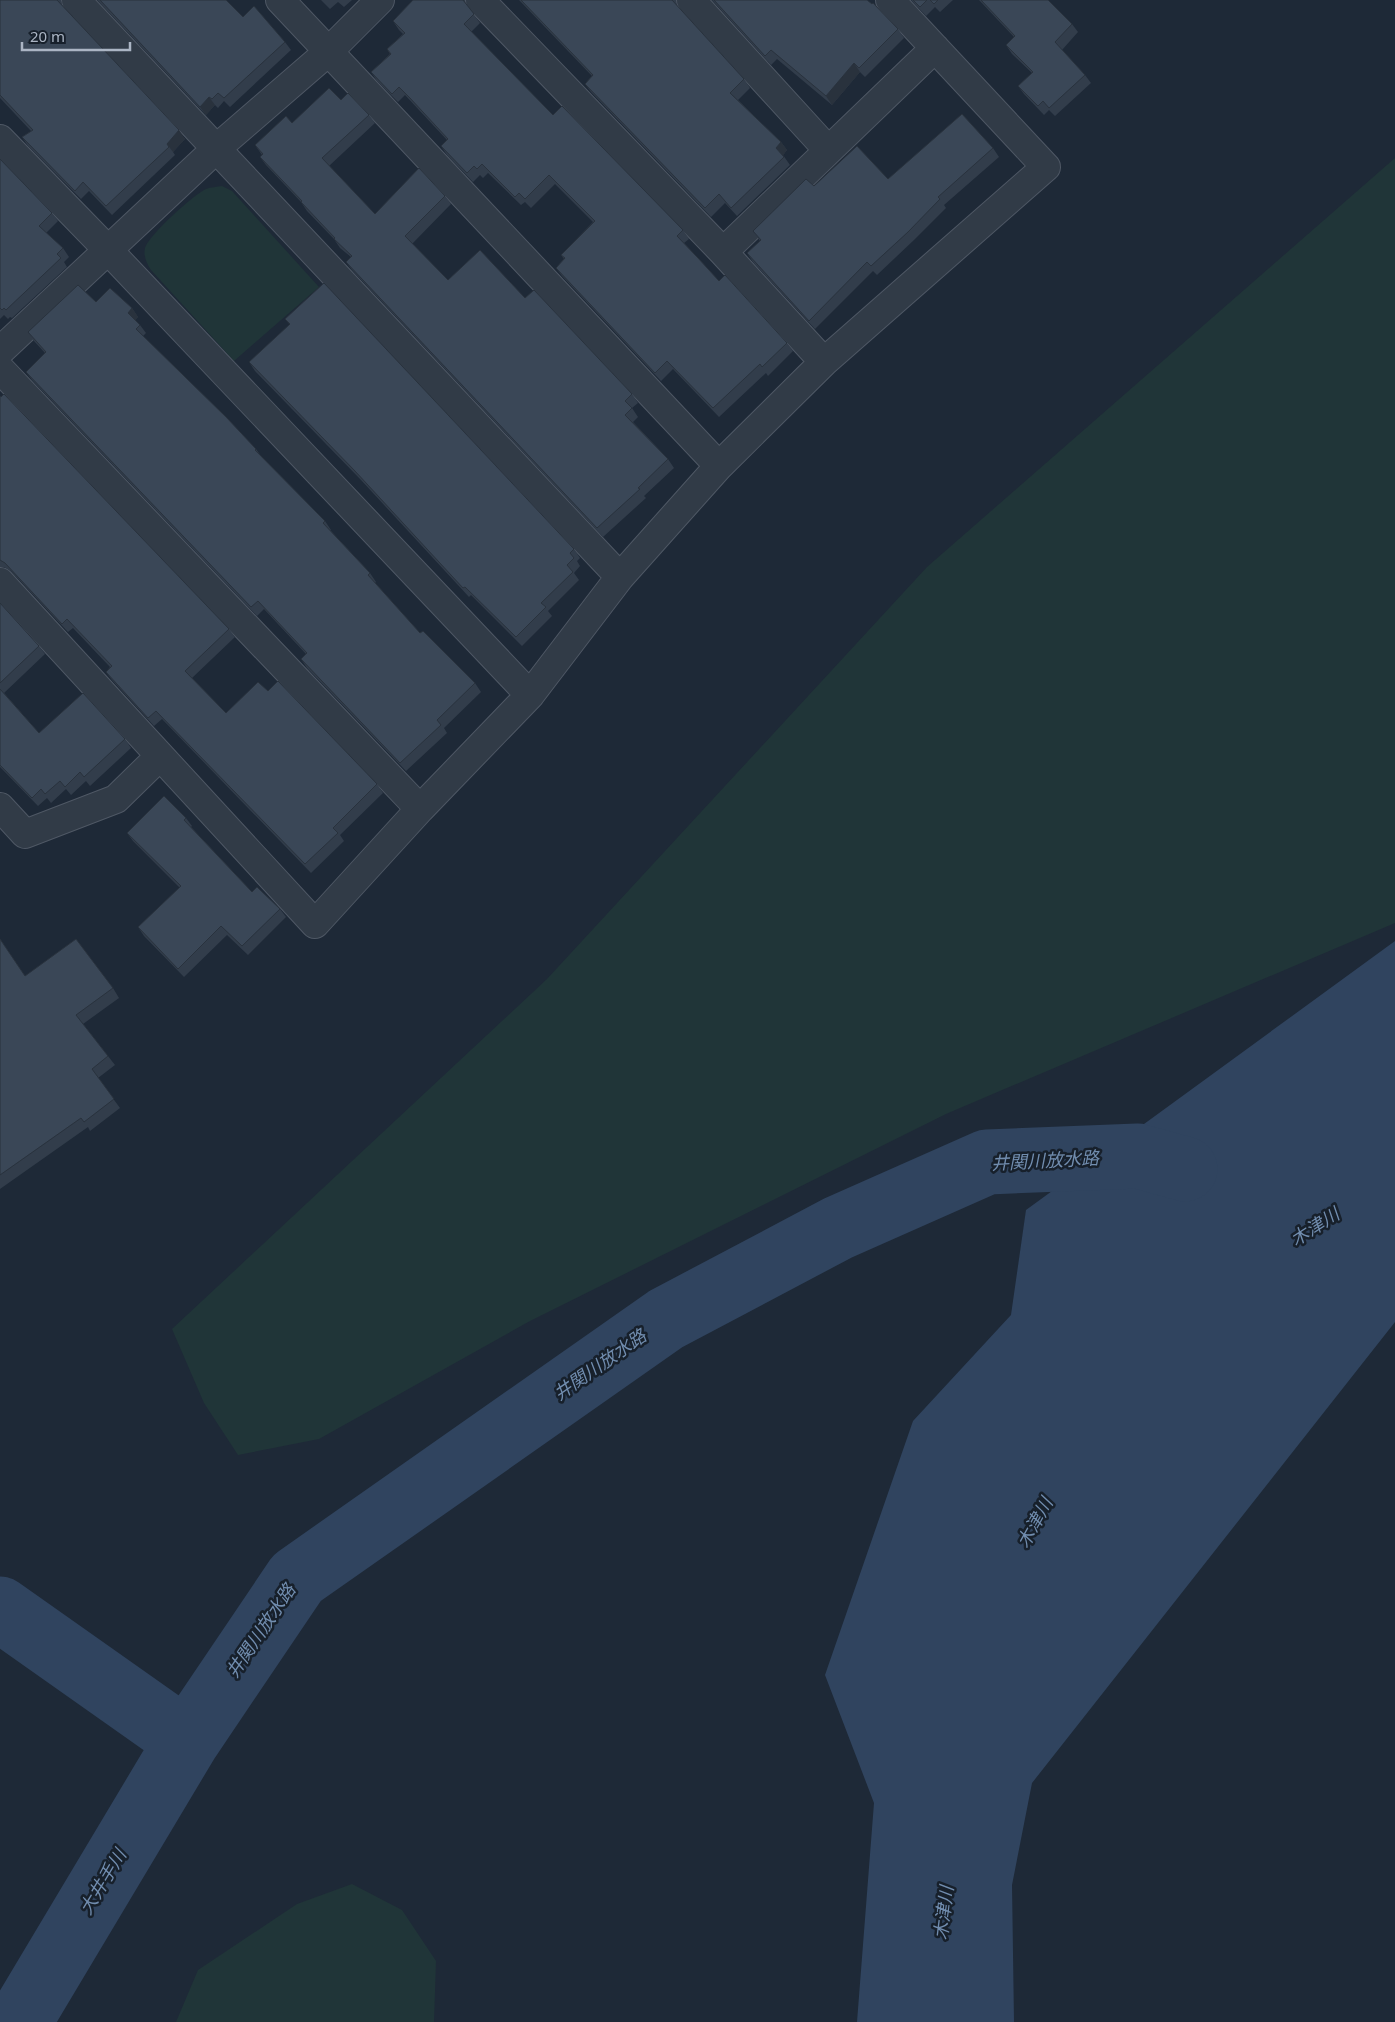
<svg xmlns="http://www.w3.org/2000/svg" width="1395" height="2022" font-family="'Noto Sans','Noto Sans JP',sans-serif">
	<rect width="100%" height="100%" fill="#1e2937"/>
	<!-- green -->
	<path fill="#203538" d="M 1395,158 L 1395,923 L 946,1114 L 530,1321 L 319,1439 L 238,1455 L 204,1403 L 172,1329 L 547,979 L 927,567 Z
		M 222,186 L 232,191 L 319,287 L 234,361 L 151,270 C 147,264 143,256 145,248 C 149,235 193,195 206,189 C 211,187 217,187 222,186 Z
		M 352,1884 L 402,1910 L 436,1961 L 434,2022 L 176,2022 L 198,1970 L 297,1904 Z"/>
	<!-- water -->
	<path fill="#30445f" d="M 1395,941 L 1395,1322 L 1032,1783 L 1012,1885 L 1014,2022 L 857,2022 L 874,1803 L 825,1675 L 913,1421 L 1011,1315 L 1026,1210 Z"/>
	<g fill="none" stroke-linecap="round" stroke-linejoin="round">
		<!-- river -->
		<path stroke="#30445f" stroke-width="65" d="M 0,1609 L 187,1741 L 297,1578 L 666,1319 L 838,1228 L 987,1162 L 1138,1156 L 1185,1169
			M 19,2022 L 187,1741"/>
		<defs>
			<path id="street" d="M 76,0 L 620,577
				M 280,0 L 719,466
				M 480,0 L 723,252 L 824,362
				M 691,0 L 828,150
				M 0,139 L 108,250 L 530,695
				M 723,252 L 935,48
				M 0,351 L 217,148 L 328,52 L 380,0
				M 0,369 L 420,809
				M 0,582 L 315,924 L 420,809 L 530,695 L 620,577 L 719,466 L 824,362 L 1046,167 L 890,0
				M 0,807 L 25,834 L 116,799 L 160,756"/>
		</defs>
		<!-- street casing -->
		<use href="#street" stroke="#4f5865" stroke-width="30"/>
		<!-- street -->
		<use href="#street" stroke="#313b47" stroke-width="28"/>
	</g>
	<!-- wall -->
	<path fill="#323d4b" d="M 0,0 L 61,0 L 62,5 L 185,139 L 173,152 L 175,155 L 112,215 L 89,191 L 81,199 L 28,146 L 22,137 L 31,131 L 0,98 Z
		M 97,0 L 226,0 L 243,17 L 285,42 L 291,50 L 230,107 L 224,101 L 218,108 L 215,105 L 206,115 Z
		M 321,0 L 352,0 L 344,7 L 338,2 L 330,9 Z
		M 413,0 L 465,0 L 465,3 L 480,23 L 471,32 L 553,115 L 683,230 L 689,239 L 684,243 L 719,281 L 787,343 L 793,351 L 768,376 L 766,373 L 719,417 L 673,369 L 661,381 L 562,276 L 556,268 L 564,259 L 561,255 L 593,222 L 555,184 L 531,208 L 525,202 L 521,205 L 488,173 L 483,178 L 480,175 L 473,182 L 447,155 L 441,146 L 447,140 L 405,95 L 398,102 L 377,81 L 371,72 L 390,54 L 387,49 L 403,34 L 399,30 L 393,21 Z
		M 519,0 L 676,0 L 676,3 L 677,6 L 744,79 L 750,88 L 738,100 L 781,142 L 787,150 L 783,155 L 790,165 L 737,216 L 725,203 L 711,217 L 591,92 L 585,84 L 592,76 Z
		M 712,0 L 867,0 L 898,29 L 904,38 L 865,77 L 860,72 L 832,105 L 777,59 L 771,65 Z
		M 911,0 L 953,0 L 940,12 L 935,7 L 926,16 Z
		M 979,0 L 1048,0 L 1072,24 L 1078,32 L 1062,50 L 1085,75 L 1091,83 L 1055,116 L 1049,110 L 1044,115 L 1024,94 L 1018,86 L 1032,73 L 1012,54 L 1006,45 L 1014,37 Z
		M 341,100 L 369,115 L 375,123 L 329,166 L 375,214 L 445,196 L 451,204 L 412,244 L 448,280 L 525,298 L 632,394 L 638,403 L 632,408 L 638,417 L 633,422 L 668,459 L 674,468 L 644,496 L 646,498 L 603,537 L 352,270 L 346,262 L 351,257 L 340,248 L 334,239 L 307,211 L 301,202 L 266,165 L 260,157 L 262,155 L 255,145 L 292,123 Z
		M 993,148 L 999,157 L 944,205 L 946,208 L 914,240 L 877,275 L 873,271 L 815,329 L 753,262 L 747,253 L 760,241 L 753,231 L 814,186 L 888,179 Z
		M 0,159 L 52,213 L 58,221 L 46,233 L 63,248 L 69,257 L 64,262 L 67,267 L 12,318 L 10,317 L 8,319 L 4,315 L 0,319 Z
		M 96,302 L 132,308 L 138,317 L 135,320 L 140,325 L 146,333 L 143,336 L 256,449 L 261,456 L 325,521 L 331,530 L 330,530 L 370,573 L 376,582 L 375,583 L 420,633 L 475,683 L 481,692 L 444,728 L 447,733 L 406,771 L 307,668 L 301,659 L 306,654 L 264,609 L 257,616 L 32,380 L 26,372 L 45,353 L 34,341 L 28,332 Z
		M 285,319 L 574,549 L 580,558 L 577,561 L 580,566 L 574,573 L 579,580 L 548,611 L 552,616 L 522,646 L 471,595 L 469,597 L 361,480 L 255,371 L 249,362 L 290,325 Z
		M 0,396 L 229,629 L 235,637 L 192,678 L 226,713 L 268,691 L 377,784 L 383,793 L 340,835 L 344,841 L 311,873 L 162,719 L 154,726 L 112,680 L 106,672 L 110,667 L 73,628 L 68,632 L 11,571 L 4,567 L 0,567 Z
		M 0,603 L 39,646 L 45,654 L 4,693 L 39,733 L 125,739 L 131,748 L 90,786 L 86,781 L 71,795 L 66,789 L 51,803 L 47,798 L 38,806 L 0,767 Z
		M 186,818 L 192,826 L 191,827 L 252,892 L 280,909 L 286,917 L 248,955 L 227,935 L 184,977 L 144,936 L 138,927 L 180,888 L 133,841 L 127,833 Z
		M 0,939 L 25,976 L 113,988 L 119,998 L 83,1024 L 115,1065 L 98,1078 L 120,1108 L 90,1131 L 88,1127 L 0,1189 Z"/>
	<!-- shaded-wall -->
	<path fill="#29323d" d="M 854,63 L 860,72 L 832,105 L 826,96 Z
		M 209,97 L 215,105 L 206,115 L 200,107 Z
		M 179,130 L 185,139 L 173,152 L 167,144 Z
		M 781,142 L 787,150 L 782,157 L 776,148 Z
		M 132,308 L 138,317 L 134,322 L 128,313 Z"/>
	<!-- building -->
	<path fill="#3a4757" stroke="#29323d" d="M 0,0 L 57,0 L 179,130 L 167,144 L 169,147 L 106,206 L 83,182 L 75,191 L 22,137 L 33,130 L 0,95 Z
		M 100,0 L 226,0 L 243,17 L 254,6 L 285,42 L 224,98 L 218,93 L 212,99 L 209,97 L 200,107 Z
		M 413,0 L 463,0 L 474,14 L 464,24 L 553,115 L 562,106 L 683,230 L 677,236 L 698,258 L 719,281 L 725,275 L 787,343 L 762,367 L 760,364 L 713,408 L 667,361 L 655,373 L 556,268 L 565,258 L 561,255 L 595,221 L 549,175 L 525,199 L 519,193 L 515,197 L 482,164 L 477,169 L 474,166 L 467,173 L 441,146 L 448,139 L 410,98 L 399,87 L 392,94 L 371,72 L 391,54 L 387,49 L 405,33 L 393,21 Z
		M 521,0 L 672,0 L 744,79 L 730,93 L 781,142 L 776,148 L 784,157 L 731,208 L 719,194 L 705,208 L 585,84 L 593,75 Z
		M 714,0 L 867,0 L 872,4 L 873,3 L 898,29 L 859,68 L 854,63 L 826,96 L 771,50 L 765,56 Z
		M 913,0 L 927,0 L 920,7 Z
		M 930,0 L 938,0 L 934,4 Z
		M 981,0 L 1048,0 L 1072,24 L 1055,42 L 1085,75 L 1049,108 L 1043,101 L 1038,106 L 1018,86 L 1033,72 L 1006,45 L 1015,36 Z
		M 329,88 L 341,100 L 348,93 L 369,115 L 322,158 L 375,214 L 419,168 L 445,196 L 405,236 L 448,280 L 480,250 L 525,298 L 534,290 L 632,394 L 625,401 L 632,408 L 625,415 L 668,459 L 638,488 L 640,489 L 597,528 L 346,262 L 352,256 L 334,239 L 335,238 L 301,202 L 302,201 L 260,157 L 263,154 L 255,145 L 286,116 L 292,123 Z
		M 962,114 L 993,148 L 938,197 L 940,199 L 908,232 L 871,266 L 867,262 L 809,321 L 747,253 L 761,240 L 753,231 L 806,179 L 814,186 L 857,146 L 888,179 Z
		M 0,159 L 52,213 L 39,226 L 63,248 L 57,254 L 61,258 L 6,310 L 4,308 L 2,310 L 0,308 Z
		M 324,283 L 574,549 L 570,553 L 574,558 L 567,565 L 573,572 L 541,603 L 546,607 L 516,637 L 465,587 L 463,588 L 355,471 L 249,362 L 290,324 L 285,319 Z
		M 78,285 L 96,302 L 110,288 L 132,308 L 128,313 L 140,325 L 136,329 L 227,418 L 256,449 L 255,450 L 325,521 L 323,523 L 370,573 L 368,575 L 420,633 L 423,631 L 475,683 L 437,720 L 441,725 L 400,763 L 301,659 L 307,653 L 258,601 L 251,607 L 26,372 L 46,352 L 28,332 Z
		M 4,394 L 229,629 L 185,671 L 226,713 L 258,682 L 268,691 L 278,681 L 377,784 L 333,828 L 338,833 L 305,864 L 156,711 L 148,718 L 106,672 L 112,666 L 67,619 L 62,624 L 5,563 L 0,560 L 0,396 L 1,397 Z
		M 0,603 L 39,646 L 0,683 Z
		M 0,689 L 39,733 L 83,693 L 125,739 L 84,777 L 80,772 L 65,787 L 60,781 L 45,794 L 41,789 L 32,798 L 0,765 Z
		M 164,796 L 186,818 L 184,820 L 252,892 L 257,887 L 280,909 L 242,946 L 221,926 L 178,969 L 138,927 L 181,886 L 127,833 Z
		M 0,939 L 25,976 L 76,939 L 113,988 L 76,1015 L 108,1056 L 92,1069 L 114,1099 L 84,1122 L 81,1118 L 0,1175 Z"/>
	<g text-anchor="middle" stroke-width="5" stroke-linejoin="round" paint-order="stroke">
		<!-- water labels -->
		<g font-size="18" font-style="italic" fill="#718daf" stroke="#17202b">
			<text transform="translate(1045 1161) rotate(-3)" y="6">井関川放水路</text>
			<text transform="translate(1315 1227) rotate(-33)" y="6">木津川</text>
			<text transform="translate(600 1365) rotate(-35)" y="6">井関川放水路</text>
			<text transform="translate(1035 1523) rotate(-61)" y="6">木津川</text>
			<text transform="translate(261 1631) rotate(-56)" y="6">井関川放水路</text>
			<text transform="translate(103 1882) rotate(-59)" y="6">大井手川</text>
			<text transform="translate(944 1913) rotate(-83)" y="6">木津川</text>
		</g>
	</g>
	<!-- scale -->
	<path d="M22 42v8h108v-8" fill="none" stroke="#abb5c4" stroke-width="2.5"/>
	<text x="30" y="42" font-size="15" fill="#abb5c4" stroke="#17202b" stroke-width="4" paint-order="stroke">20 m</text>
</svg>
